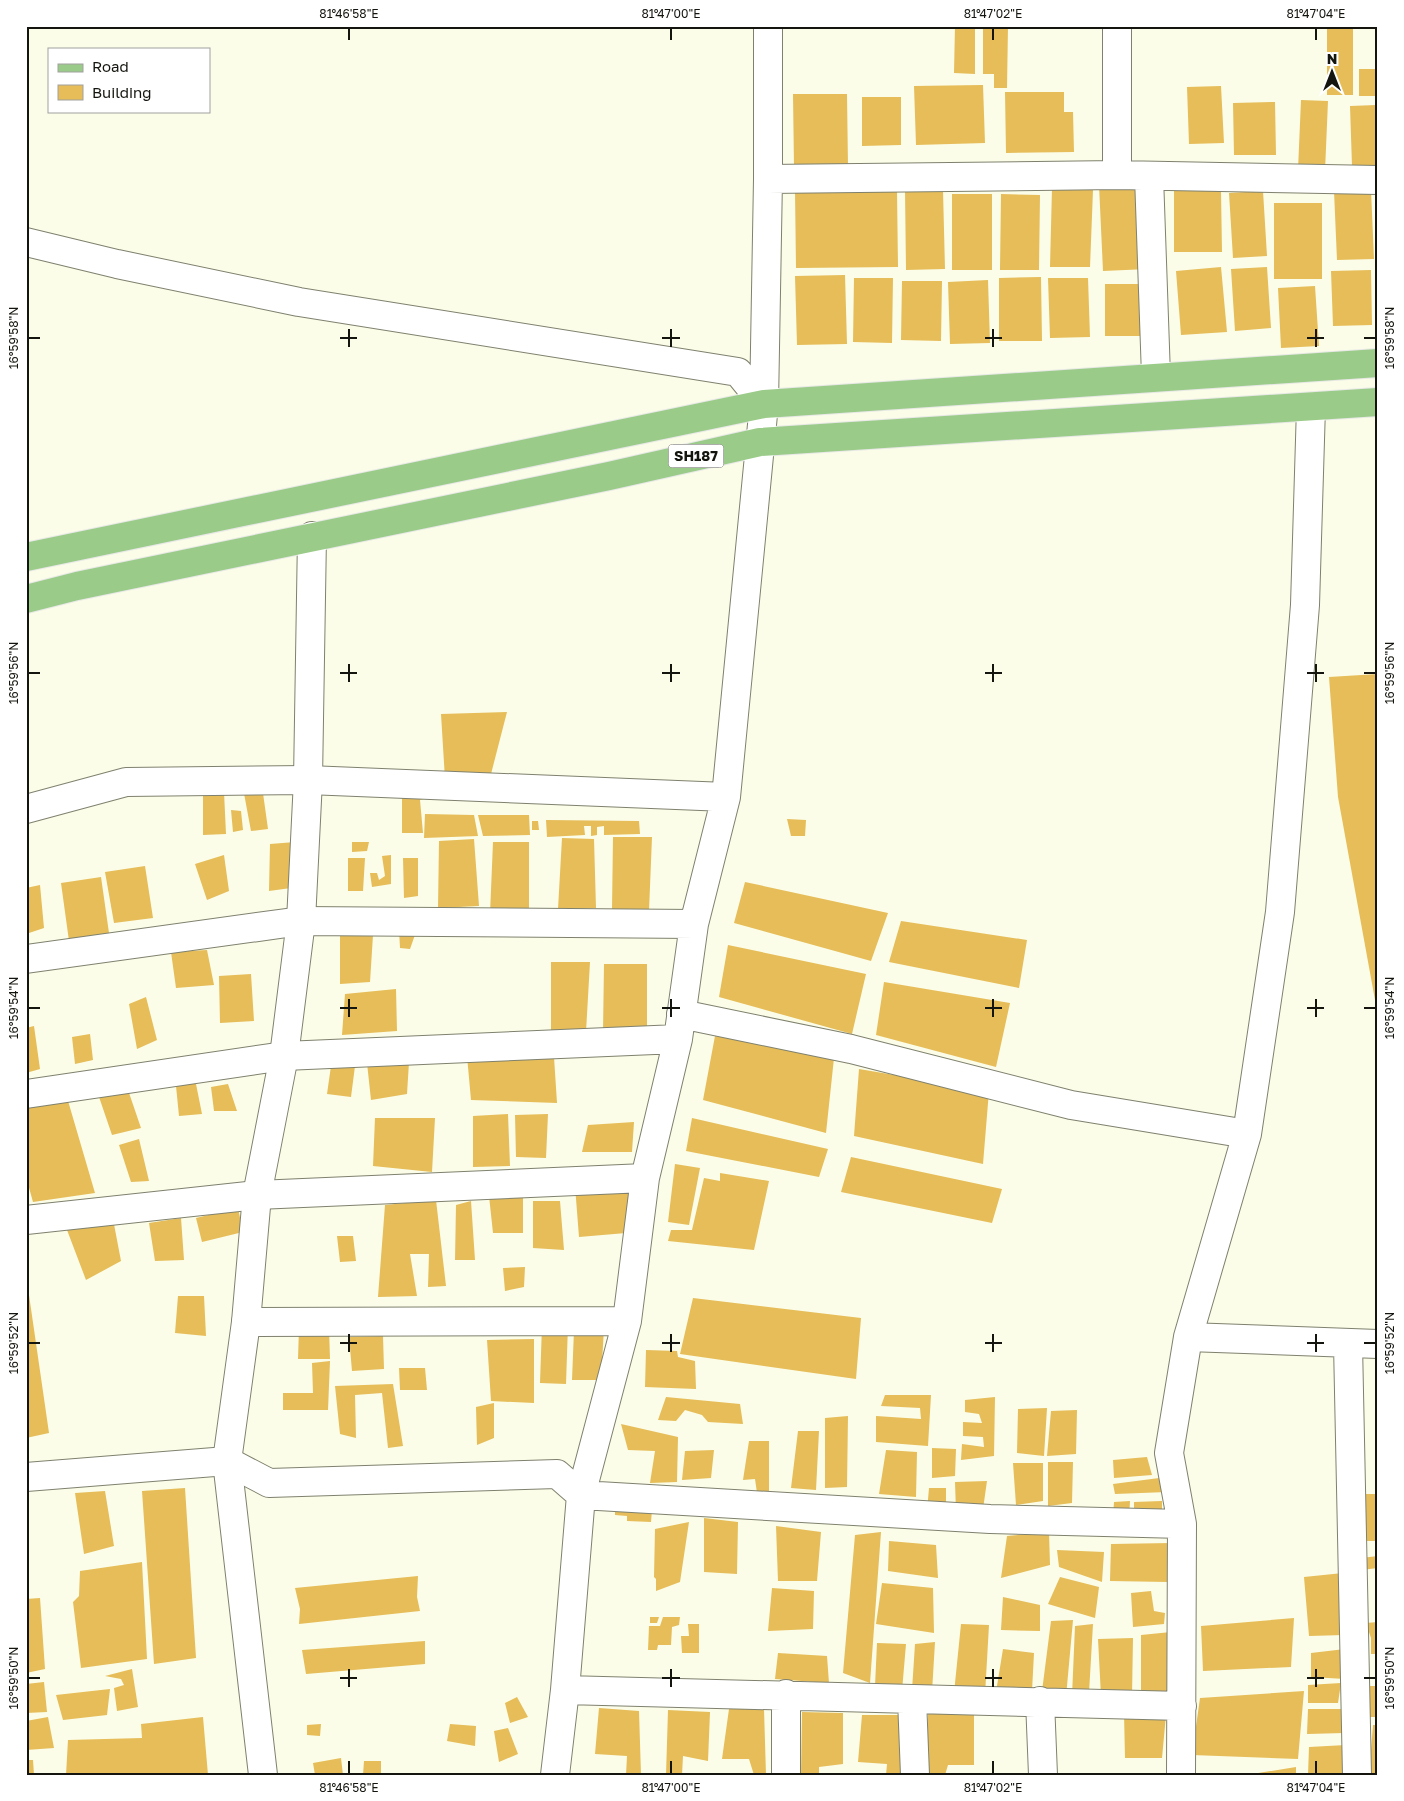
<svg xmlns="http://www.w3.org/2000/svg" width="1404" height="1801" font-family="'Golos Text',sans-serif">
	<rect width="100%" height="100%" fill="#fbfde8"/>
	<!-- building -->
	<path fill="#e6bd58" d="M 955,26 L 975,26 L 975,74 L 954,73 Z
		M 983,26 L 1008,26 L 1007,88 L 994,88 L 994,74 L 983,74 Z
		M 1327,26 L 1353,26 L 1353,95 L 1327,95 Z
		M 1359,69 L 1378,69 L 1378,96 L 1359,96 Z
		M 983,85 L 985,143 L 916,145 L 914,86 Z
		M 1221,86 L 1224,143 L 1189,144 L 1187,87 Z
		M 1005,92 L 1064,92 L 1064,112 L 1073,112 L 1074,152 L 1006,153 Z
		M 793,94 L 847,94 L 848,167 L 794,167 Z
		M 862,97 L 901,97 L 901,145 L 862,146 Z
		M 1301,100 L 1328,101 L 1325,171 L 1298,170 Z
		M 1275,102 L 1276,155 L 1234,155 L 1233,103 Z
		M 1376,105 L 1378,165 L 1352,166 L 1350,106 Z
		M 1144,184 L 1148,269 L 1103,271 L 1099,185 Z
		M 1052,188 L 1093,190 L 1090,267 L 1050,267 Z
		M 897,190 L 898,267 L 796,268 L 795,191 Z
		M 905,190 L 943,190 L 945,269 L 906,270 Z
		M 1371,190 L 1374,259 L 1337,260 L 1334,191 Z
		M 1174,191 L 1221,191 L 1222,252 L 1174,252 Z
		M 1263,191 L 1267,256 L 1233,258 L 1229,193 Z
		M 952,194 L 992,194 L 992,270 L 952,270 Z
		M 1001,194 L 1040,195 L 1039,270 L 1000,270 Z
		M 1274,203 L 1322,203 L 1322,279 L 1274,279 Z
		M 1221,267 L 1227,332 L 1181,335 L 1176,271 Z
		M 1267,267 L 1271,328 L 1235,331 L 1231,269 Z
		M 1371,270 L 1372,325 L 1333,326 L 1331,271 Z
		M 845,275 L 847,344 L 797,345 L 795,276 Z
		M 1041,277 L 1042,341 L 999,341 L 999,278 Z
		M 854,278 L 893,278 L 892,343 L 853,342 Z
		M 1048,278 L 1088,278 L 1090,337 L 1050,338 Z
		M 988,280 L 990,343 L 950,344 L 948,282 Z
		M 902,281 L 942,281 L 941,341 L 901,340 Z
		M 1105,284 L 1143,284 L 1142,336 L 1105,336 Z
		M 1315,286 L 1319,346 L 1281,348 L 1278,288 Z
		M 1378,674 L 1378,1000 L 1375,1000 L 1338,797 L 1329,677 Z
		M 507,712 L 491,774 L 445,779 L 441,714 Z
		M 262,786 L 268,829 L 251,831 L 243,788 Z
		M 224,792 L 226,834 L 203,835 L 203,794 Z
		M 402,793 L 427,798 L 420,800 L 423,833 L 402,833 Z
		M 231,810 L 241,811 L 243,830 L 233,832 Z
		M 425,814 L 474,815 L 478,836 L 424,838 Z
		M 478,815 L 529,815 L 530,835 L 483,836 Z
		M 787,819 L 806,820 L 805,836 L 791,836 Z
		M 546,820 L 639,821 L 640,834 L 604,835 L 604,826 L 597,827 L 597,835 L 591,836 L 591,826 L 584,826 L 585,835 L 547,837 Z
		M 532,821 L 538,821 L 539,830 L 532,830 Z
		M 613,837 L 652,837 L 649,911 L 612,909 Z
		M 562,838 L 594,839 L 596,908 L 558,909 Z
		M 474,839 L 479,906 L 438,908 L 439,841 Z
		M 308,841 L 306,855 L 289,866 L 291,888 L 269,891 L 270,844 Z
		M 352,842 L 369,842 L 367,851 L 352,852 Z
		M 493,842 L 529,842 L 529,912 L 490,914 Z
		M 224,855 L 229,891 L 207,900 L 195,864 Z
		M 391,855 L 391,884 L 372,887 L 370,873 L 377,873 L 379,880 L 385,876 L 382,856 Z
		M 348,858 L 365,858 L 363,891 L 348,891 Z
		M 403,858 L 418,858 L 418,896 L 404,898 Z
		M 145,866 L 153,918 L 114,923 L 105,872 Z
		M 101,877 L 109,933 L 69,941 L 61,883 Z
		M 745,882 L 888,913 L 871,961 L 734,923 Z
		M 40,885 L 44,928 L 26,934 L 26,888 Z
		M 901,921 L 1027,940 L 1019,988 L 889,962 Z
		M 399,929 L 416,932 L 410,949 L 400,948 Z
		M 340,935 L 373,935 L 370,982 L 340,984 Z
		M 728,945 L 866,974 L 852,1034 L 719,997 Z
		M 207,950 L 214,985 L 176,988 L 171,952 Z
		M 551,962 L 590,962 L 586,1032 L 551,1031 Z
		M 604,964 L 647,964 L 647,1031 L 603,1032 Z
		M 251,974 L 254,1021 L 220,1023 L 219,976 Z
		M 884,982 L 1010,1003 L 996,1067 L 876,1035 Z
		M 396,989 L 397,1031 L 342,1035 L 345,994 Z
		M 146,997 L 157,1040 L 137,1049 L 129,1004 Z
		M 34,1026 L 40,1069 L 26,1073 L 26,1028 Z
		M 90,1034 L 93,1060 L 75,1064 L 72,1037 Z
		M 715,1036 L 834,1058 L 826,1133 L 703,1100 Z
		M 467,1056 L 554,1057 L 557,1103 L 471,1100 Z
		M 409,1062 L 407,1094 L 371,1100 L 367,1063 Z
		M 331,1066 L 355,1066 L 351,1097 L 327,1094 Z
		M 859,1069 L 989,1091 L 983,1164 L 854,1136 Z
		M 194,1074 L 202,1114 L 179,1116 L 175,1076 Z
		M 228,1084 L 237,1111 L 214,1111 L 211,1087 Z
		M 127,1087 L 141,1128 L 112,1135 L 98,1094 Z
		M 66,1094 L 95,1193 L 33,1202 L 26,1177 L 26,1107 Z
		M 508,1114 L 510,1166 L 473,1167 L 473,1116 Z
		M 548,1114 L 546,1158 L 516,1157 L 515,1115 Z
		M 375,1118 L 435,1118 L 432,1172 L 373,1166 Z
		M 692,1118 L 828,1149 L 819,1177 L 686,1151 Z
		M 634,1122 L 632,1152 L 582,1152 L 588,1125 Z
		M 139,1139 L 149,1181 L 131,1182 L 119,1145 Z
		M 851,1157 L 1002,1189 L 992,1223 L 841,1192 Z
		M 675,1164 L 700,1168 L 689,1225 L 668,1222 Z
		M 720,1173 L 769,1181 L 754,1250 L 668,1241 L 671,1230 L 692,1230 L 704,1178 L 720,1181 Z
		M 630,1183 L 626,1233 L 579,1237 L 575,1186 Z
		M 523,1193 L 523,1233 L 493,1233 L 489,1196 Z
		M 436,1200 L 446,1286 L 428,1287 L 429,1254 L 410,1254 L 417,1296 L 378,1297 L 385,1205 Z
		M 471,1201 L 475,1260 L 455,1260 L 456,1205 Z
		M 533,1201 L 560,1201 L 564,1250 L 533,1248 Z
		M 238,1208 L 243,1232 L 202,1242 L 196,1218 Z
		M 181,1218 L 184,1260 L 155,1261 L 149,1223 Z
		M 113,1219 L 121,1261 L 86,1280 L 67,1230 Z
		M 337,1236 L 353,1236 L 356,1261 L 340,1262 Z
		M 525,1267 L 524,1287 L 505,1291 L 503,1268 Z
		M 26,1295 L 29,1295 L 49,1433 L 26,1438 Z
		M 178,1296 L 204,1296 L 206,1336 L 175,1333 Z
		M 693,1298 L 861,1318 L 856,1379 L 680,1354 Z
		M 542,1325 L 568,1325 L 566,1384 L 540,1383 Z
		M 299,1328 L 329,1328 L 330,1359 L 298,1359 Z
		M 604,1328 L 601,1380 L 572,1380 L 574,1330 Z
		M 383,1336 L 384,1369 L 352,1371 L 349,1337 Z
		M 534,1339 L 534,1403 L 491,1401 L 487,1340 Z
		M 646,1350 L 677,1351 L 678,1357 L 695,1361 L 696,1389 L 645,1387 Z
		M 330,1361 L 328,1410 L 283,1410 L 283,1393 L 313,1393 L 312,1363 Z
		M 399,1368 L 425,1368 L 427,1390 L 400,1390 Z
		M 393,1384 L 403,1446 L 388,1448 L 382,1393 L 355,1395 L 356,1438 L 340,1434 L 335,1386 Z
		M 885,1395 L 931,1395 L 928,1446 L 876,1442 L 876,1416 L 921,1419 L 920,1408 L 881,1406 Z
		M 666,1397 L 740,1404 L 743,1424 L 708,1422 L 702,1415 L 685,1410 L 676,1421 L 658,1420 Z
		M 995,1397 L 994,1456 L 961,1460 L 962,1444 L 984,1447 L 983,1437 L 963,1436 L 963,1422 L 982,1423 L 979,1414 L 965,1412 L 965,1400 Z
		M 494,1403 L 494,1438 L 477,1445 L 476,1407 Z
		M 1047,1408 L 1044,1456 L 1017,1453 L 1018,1409 Z
		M 1077,1410 L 1076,1454 L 1047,1456 L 1051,1411 Z
		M 848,1416 L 847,1487 L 825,1488 L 825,1418 Z
		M 621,1424 L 678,1437 L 677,1482 L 650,1483 L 655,1451 L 628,1450 Z
		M 798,1431 L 819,1431 L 816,1490 L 791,1488 Z
		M 749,1441 L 769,1441 L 769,1495 L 758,1500 L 755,1479 L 743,1480 Z
		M 932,1448 L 956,1449 L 955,1476 L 932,1478 Z
		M 714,1450 L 711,1478 L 682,1480 L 685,1451 Z
		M 886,1450 L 917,1452 L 916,1497 L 879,1494 Z
		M 1147,1457 L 1152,1475 L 1114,1478 L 1113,1460 Z
		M 1048,1462 L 1073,1462 L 1072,1503 L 1048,1506 Z
		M 1013,1463 L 1043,1463 L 1043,1501 L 1016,1505 Z
		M 1167,1477 L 1167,1492 L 1115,1494 L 1113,1484 Z
		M 987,1481 L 982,1516 L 956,1512 L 955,1482 Z
		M 185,1488 L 196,1658 L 154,1664 L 142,1491 Z
		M 929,1488 L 946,1488 L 946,1513 L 927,1511 Z
		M 105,1491 L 114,1546 L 84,1554 L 75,1493 Z
		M 1361,1494 L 1378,1494 L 1378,1541 L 1362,1541 Z
		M 1130,1501 L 1129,1519 L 1113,1518 L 1114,1502 Z
		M 1162,1501 L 1162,1522 L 1134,1523 L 1134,1502 Z
		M 615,1502 L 652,1510 L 651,1522 L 627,1521 L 627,1516 L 615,1515 Z
		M 26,1511 L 29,1511 L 29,1587 L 26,1587 Z
		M 704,1518 L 738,1522 L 737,1574 L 704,1572 Z
		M 689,1522 L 680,1582 L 656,1591 L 656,1579 L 654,1577 L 655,1529 Z
		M 776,1526 L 821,1532 L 817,1581 L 778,1581 Z
		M 881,1532 L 870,1683 L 843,1673 L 855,1535 Z
		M 1049,1532 L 1050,1565 L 1001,1578 L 1007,1536 Z
		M 889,1541 L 936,1545 L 938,1578 L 888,1571 Z
		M 1171,1543 L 1168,1582 L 1110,1581 L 1111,1544 Z
		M 1057,1550 L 1104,1552 L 1102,1582 L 1059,1567 Z
		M 1378,1556 L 1378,1568 L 1361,1570 L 1361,1558 Z
		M 142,1562 L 147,1659 L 81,1668 L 73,1602 L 79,1596 L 80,1571 Z
		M 1343,1573 L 1344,1635 L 1309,1636 L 1304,1577 Z
		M 418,1576 L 417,1597 L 420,1611 L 299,1624 L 300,1609 L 295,1588 Z
		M 1060,1577 L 1099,1587 L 1095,1618 L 1048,1604 Z
		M 882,1583 L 933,1588 L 934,1633 L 876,1624 Z
		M 772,1588 L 814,1591 L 813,1629 L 768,1631 Z
		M 1151,1591 L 1154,1611 L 1165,1613 L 1164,1624 L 1133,1627 L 1131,1593 Z
		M 1003,1597 L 1040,1605 L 1040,1631 L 1001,1630 Z
		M 40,1598 L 45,1669 L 26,1673 L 26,1599 Z
		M 650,1617 L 659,1617 L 657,1623 L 650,1623 Z
		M 663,1617 L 680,1617 L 679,1625 L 672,1627 L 671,1645 L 658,1645 L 657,1650 L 648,1650 L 649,1626 L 660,1626 Z
		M 1294,1618 L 1291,1667 L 1203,1671 L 1201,1626 Z
		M 1073,1620 L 1066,1697 L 1041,1699 L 1051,1621 Z
		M 1378,1622 L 1378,1654 L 1371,1654 L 1371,1638 L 1366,1623 Z
		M 688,1624 L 699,1624 L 699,1653 L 682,1653 L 681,1636 L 689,1636 Z
		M 961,1624 L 989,1625 L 985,1695 L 954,1693 Z
		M 1093,1624 L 1089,1693 L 1072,1696 L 1075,1626 Z
		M 1171,1632 L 1173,1697 L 1141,1694 L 1141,1635 Z
		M 1133,1638 L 1132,1696 L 1101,1696 L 1098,1639 Z
		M 425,1641 L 425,1664 L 306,1674 L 302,1650 Z
		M 935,1642 L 932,1692 L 912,1690 L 915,1644 Z
		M 877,1643 L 906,1644 L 902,1691 L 875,1686 Z
		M 1003,1649 L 1034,1653 L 1032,1691 L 996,1692 Z
		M 1345,1649 L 1345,1679 L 1311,1677 L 1311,1653 Z
		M 778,1653 L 827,1656 L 829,1683 L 775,1679 Z
		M 132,1669 L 138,1707 L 117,1711 L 114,1688 L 124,1685 L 121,1679 L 105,1676 Z
		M 44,1682 L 47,1712 L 26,1713 L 26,1684 Z
		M 1341,1683 L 1338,1703 L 1308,1703 L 1308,1685 Z
		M 1367,1686 L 1378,1686 L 1378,1717 L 1370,1717 Z
		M 110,1689 L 107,1715 L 63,1720 L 56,1695 Z
		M 1304,1691 L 1298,1759 L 1192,1755 L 1200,1698 Z
		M 517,1697 L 528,1717 L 510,1723 L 505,1703 Z
		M 599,1708 L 639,1711 L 641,1775 L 626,1775 L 627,1756 L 595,1754 Z
		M 729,1709 L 764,1709 L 766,1775 L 754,1775 L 749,1759 L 722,1759 Z
		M 1308,1709 L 1343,1709 L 1344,1733 L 1307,1734 Z
		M 668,1710 L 710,1712 L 708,1761 L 683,1756 L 682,1775 L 666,1775 Z
		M 802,1712 L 843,1713 L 843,1764 L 819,1767 L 819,1775 L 801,1775 Z
		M 974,1712 L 974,1765 L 948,1765 L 945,1775 L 926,1775 L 928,1714 Z
		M 1124,1713 L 1166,1715 L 1162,1758 L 1125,1758 Z
		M 862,1715 L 898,1715 L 904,1775 L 886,1775 L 887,1764 L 858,1762 Z
		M 48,1717 L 54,1748 L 26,1750 L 26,1721 Z
		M 203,1717 L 208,1775 L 66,1775 L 68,1740 L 142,1738 L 141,1724 Z
		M 321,1724 L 320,1736 L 307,1735 L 307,1725 Z
		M 450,1724 L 476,1726 L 475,1746 L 447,1741 Z
		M 1373,1725 L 1378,1725 L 1378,1775 L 1369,1775 Z
		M 508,1728 L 518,1754 L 499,1762 L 494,1731 Z
		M 1346,1745 L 1346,1775 L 1308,1775 L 1309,1747 Z
		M 341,1758 L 343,1775 L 315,1775 L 313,1763 Z
		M 26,1760 L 33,1760 L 34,1775 L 26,1775 Z
		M 364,1761 L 381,1761 L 381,1775 L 363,1775 Z
		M 1296,1767 L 1296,1775 L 1252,1775 L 1252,1774 Z"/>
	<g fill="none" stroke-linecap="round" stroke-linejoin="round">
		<defs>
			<path id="minor" d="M 1117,175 L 1117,26
				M 1149,176 L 1156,376
				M 768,179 L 1117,175 L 1378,180
				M 26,242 L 117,264 L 299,302 L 738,372 L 764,404
				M 26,809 L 126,782 L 308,780 L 726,797
				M 26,959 L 301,921 L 694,924
				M 681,1014 L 851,1049 L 1071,1105 L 1247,1134
				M 26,1094 L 284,1056 L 678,1039
				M 26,1220 L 257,1195 L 645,1178
				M 246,1322 L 627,1321
				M 1188,1337 L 1378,1344
				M 1348,1344 L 1357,1775
				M 26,1477 L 227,1461 L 269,1483 L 557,1474 L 581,1495 L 990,1519 L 1182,1524
				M 565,1690 L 1182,1706
				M 786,1694 L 786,1775
				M 912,1699 L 915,1775
				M 1040,1701 L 1043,1775
				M 555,1775 L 565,1690 L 581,1495 L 627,1321 L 645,1178 L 678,1039 L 694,924 L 726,797 L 764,404 L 768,179 L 768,26
				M 1181,1775 L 1182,1524 L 1169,1453 L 1188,1337 L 1247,1134 L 1280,912 L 1305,605 L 1311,407"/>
			<path id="tertiary" d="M 263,1775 L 227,1461 L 246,1322 L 257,1195 L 284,1056 L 301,921 L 308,780 L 312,536"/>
			<path id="primary" d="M 26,557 L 764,404 L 1378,363
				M 26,599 L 77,586 L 609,476 L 760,442 L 1378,402"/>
		</defs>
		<!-- minor casing -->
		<use href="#minor" stroke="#7f816e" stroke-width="30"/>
		<!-- tertiary casing -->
		<use href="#tertiary" stroke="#7f816e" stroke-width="30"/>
		<!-- primary casing -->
		<use href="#primary" stroke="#e8e8e7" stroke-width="30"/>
		<!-- minor -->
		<use href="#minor" stroke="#fff" stroke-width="28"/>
		<!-- tertiary -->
		<use href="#tertiary" stroke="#fff" stroke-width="28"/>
		<!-- primary -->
		<use href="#primary" stroke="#9acb88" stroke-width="28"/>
	</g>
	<!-- ticks -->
	<path fill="none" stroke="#14150e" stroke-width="2" d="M 349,28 L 349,40M 671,28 L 671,40M 993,28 L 993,40M 1316,28 L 1316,40M 349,329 L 349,347M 671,329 L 671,347M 993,329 L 993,347M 1316,329 L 1316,347M 28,338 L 40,338M 340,338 L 357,338M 662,338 L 680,338M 985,338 L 1002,338M 1307,338 L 1324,338M 1364,338 L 1376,338M 349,664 L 349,682M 671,664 L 671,682M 993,664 L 993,682M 1316,664 L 1316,682M 28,673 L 40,673M 340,673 L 357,673M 662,673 L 680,673M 985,673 L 1002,673M 1307,673 L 1324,673M 1364,673 L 1376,673M 349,999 L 349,1017M 671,999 L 671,1017M 993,999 L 993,1017M 1316,999 L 1316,1017M 28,1008 L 40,1008M 340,1008 L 357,1008M 662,1008 L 680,1008M 985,1008 L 1002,1008M 1307,1008 L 1324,1008M 1364,1008 L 1376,1008M 349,1334 L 349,1352M 671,1334 L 671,1352M 993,1334 L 993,1352M 1316,1334 L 1316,1352M 28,1343 L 40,1343M 340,1343 L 357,1343M 662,1343 L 680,1343M 985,1343 L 1002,1343M 1307,1343 L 1324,1343M 1364,1343 L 1376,1343M 349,1669 L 349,1687M 671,1669 L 671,1687M 993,1669 L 993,1687M 1316,1669 L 1316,1687M 28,1678 L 40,1678M 340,1678 L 357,1678M 662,1678 L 680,1678M 985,1678 L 1002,1678M 1307,1678 L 1324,1678M 1364,1678 L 1376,1678M 349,1761 L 349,1774M 671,1761 L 671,1774M 993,1761 L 993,1774M 1316,1761 L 1316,1774"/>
	<g text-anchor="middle" stroke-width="4" stroke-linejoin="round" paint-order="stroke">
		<!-- shield labels -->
		<rect fill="#fff" stroke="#5a5b56" stroke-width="1" x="668.5" y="444.5" width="55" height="23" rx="4"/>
		<g font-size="14" font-weight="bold" fill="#14150e">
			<text x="696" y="461">SH187</text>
		</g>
	</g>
	<!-- border -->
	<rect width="1404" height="1801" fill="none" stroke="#ffffff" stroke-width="55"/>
	<!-- legend -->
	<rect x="48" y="48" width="162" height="65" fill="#ffffff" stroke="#a1a19f"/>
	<rect x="58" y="64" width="25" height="8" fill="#9acb88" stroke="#a1a19f"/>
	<text x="92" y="72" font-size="15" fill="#14150e">Road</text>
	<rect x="58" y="85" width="25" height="15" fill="#e6bd58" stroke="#a1a19f"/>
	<text x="92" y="98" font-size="15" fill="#14150e">Building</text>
	<!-- north arrow -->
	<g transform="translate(1332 72)" stroke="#ffffff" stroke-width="4" paint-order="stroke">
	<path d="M0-4L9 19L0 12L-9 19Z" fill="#14150e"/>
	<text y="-8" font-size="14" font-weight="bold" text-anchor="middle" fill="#14150e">N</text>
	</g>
	<rect x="28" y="28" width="1348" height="1746" fill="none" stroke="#14150e" stroke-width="2"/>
	<g font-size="12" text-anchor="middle" fill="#14150e">
		<text x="349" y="18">81°46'58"E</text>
		<text x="671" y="18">81°47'00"E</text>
		<text x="993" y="18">81°47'02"E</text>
		<text x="1316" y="18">81°47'04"E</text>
		<text transform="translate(14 338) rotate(-90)" y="4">16°59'58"N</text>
		<text transform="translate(1390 338) rotate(-90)" y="4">16°59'58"N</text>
		<text transform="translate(14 673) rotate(-90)" y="4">16°59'56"N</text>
		<text transform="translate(1390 673) rotate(-90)" y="4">16°59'56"N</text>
		<text transform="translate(14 1008) rotate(-90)" y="4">16°59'54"N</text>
		<text transform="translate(1390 1008) rotate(-90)" y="4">16°59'54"N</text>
		<text transform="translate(14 1343) rotate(-90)" y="4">16°59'52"N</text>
		<text transform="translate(1390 1343) rotate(-90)" y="4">16°59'52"N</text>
		<text transform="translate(14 1678) rotate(-90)" y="4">16°59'50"N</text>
		<text transform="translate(1390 1678) rotate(-90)" y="4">16°59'50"N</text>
		<text x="349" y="1792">81°46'58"E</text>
		<text x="671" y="1792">81°47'00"E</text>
		<text x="993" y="1792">81°47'02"E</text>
		<text x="1316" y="1792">81°47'04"E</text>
	</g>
</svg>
